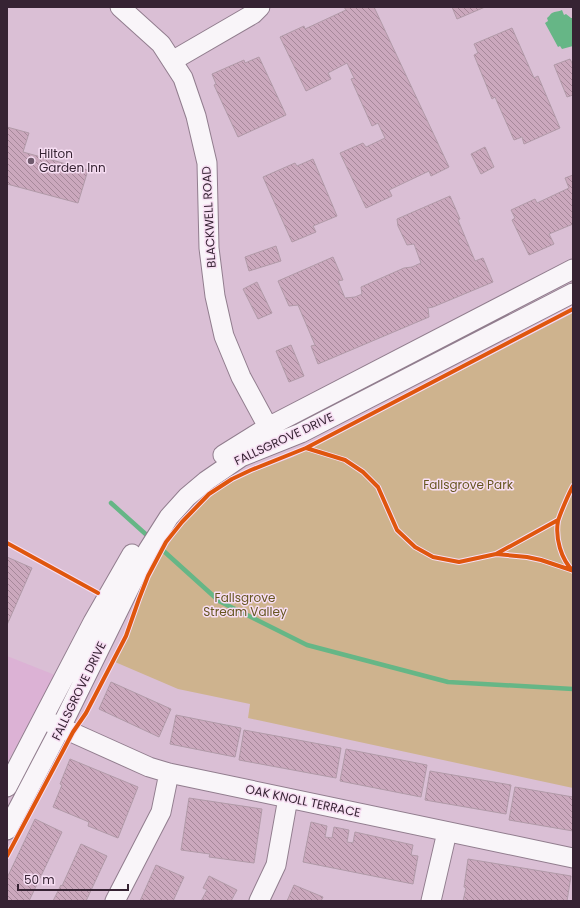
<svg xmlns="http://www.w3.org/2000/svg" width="580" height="908" font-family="Poppins,sans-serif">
	<defs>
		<pattern id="building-back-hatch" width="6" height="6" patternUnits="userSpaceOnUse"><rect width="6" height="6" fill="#cba8bd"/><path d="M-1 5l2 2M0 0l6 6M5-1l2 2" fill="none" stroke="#a6889a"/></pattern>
	</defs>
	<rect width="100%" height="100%" fill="#dabfd5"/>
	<!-- built -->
	<path fill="#dcb2d5" d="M 7,656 L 55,675 L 7,763 Z"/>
	<!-- park -->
	<path fill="#ceb38e" d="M 573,313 L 573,788 L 248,718 L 250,704 L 178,689 L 115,662 L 128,634 L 150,577 L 161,555 L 174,536 L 188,518 L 198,508 L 214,494 L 225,486 L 243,476 L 293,457 Z"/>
	<!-- water -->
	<path fill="#66b686" d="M 562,10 L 564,15 L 566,14 L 571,18 L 573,18 L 573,46 L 562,49 L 560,46 L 558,47 L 545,23 L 548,21 L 547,18 C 550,16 550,14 552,13 C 555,11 559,12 562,10 Z"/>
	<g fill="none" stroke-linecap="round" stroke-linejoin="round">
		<!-- stream -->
		<path stroke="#66b686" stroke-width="4.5" d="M 111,503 L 150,538
			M 157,545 L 219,601 L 307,645 L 448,682 L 573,689"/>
	</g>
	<!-- building -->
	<path fill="url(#building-back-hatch)" stroke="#b19aa8" d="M 344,7 L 374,7 L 449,167 L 431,176 L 429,171 L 389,190 L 392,196 L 366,208 L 340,153 L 363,143 L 366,147 L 385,138 L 378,123 L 372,126 L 351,79 L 354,78 L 347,63 L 328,73 L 331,79 L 306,91 L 280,37 L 304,26 L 305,29 L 346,10 Z
		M 452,7 L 485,7 L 457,19 Z
		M 512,28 L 534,78 L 538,76 L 560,128 L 524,144 L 522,137 L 514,140 L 495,97 L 492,99 L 474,55 L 478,53 L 474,44 Z
		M 259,57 L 286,115 L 238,137 L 214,85 L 216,84 L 212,74 L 244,60 L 245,63 Z
		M 570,59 L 573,65 L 573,95 L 567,97 L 554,65 Z
		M 7,127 L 29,133 L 23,152 L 88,170 L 78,203 L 7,184 Z
		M 485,147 L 494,167 L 481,174 L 471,154 Z
		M 313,159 L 337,216 L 313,226 L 316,232 L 292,242 L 263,177 L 295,163 L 297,166 Z
		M 573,175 L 573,224 L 549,234 L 554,244 L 529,255 L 512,220 L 515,218 L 511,210 L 535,199 L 537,203 L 569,188 L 565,178 Z
		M 450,196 L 460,219 L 458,220 L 475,261 L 483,258 L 493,282 L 433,307 L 428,308 L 429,317 L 318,364 L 311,346 L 315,345 L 298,305 L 289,306 L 278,281 L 333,257 L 343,280 L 338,281 L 345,298 L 355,297 L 362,294 L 361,287 L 404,268 L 412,267 L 421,263 L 414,244 L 407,245 L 398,226 L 397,219 Z
		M 276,246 L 281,261 L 249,271 L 245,257 Z
		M 257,282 L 272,313 L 258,319 L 243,289 Z
		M 291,345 L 304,376 L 289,382 L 276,351 Z
		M 7,557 L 32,568 L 7,625 Z
		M 111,682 L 171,709 L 159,737 L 99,709 Z
		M 176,715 L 241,728 L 235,757 L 170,744 Z
		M 244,730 L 341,748 L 336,778 L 239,760 Z
		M 346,749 L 427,765 L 421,797 L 340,781 Z
		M 70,759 L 138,787 L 118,838 L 88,826 L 89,822 L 53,807 L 62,785 L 60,784 Z
		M 430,771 L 511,785 L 506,814 L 425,800 Z
		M 515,787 L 573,797 L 573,831 L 509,820 Z
		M 189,798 L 262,809 L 254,863 L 209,857 L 210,854 L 181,850 Z
		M 35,819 L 62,832 L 29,901 L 7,901 L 7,878 Z
		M 311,822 L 327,826 L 325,837 L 332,838 L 334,827 L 349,830 L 347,842 L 353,843 L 355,832 L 413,845 L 411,855 L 418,856 L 413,884 L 303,862 Z
		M 81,844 L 107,856 L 86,901 L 53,901 L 61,885 L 62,886 Z
		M 468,859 L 571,876 L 567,901 L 463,901 L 466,888 L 464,887 Z
		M 156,865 L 184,877 L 173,901 L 140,901 Z
		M 209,876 L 237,890 L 231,901 L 201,901 L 207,890 L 203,888 Z
		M 294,885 L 323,897 L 321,901 L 287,901 Z"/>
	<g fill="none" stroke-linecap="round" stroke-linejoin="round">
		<defs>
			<path id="minor" d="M 120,7 L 161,44 L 183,78 L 196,116 L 207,163 L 209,248 L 215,296 L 224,336 L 241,377 L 274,438
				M 172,61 L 253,14 L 260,7
				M 223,455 L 268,427 L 573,269
				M 49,722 L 149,767 L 169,773 L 573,858
				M 7,787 L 93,622 L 132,554
				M 7,830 L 61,727 L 148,550 L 169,517 L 187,497 L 206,481 L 241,457 L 301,433 L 573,293
				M 115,901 L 161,812 L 169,773
				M 259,901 L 276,865 L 288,798
				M 431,901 L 447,832"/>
		</defs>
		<!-- minor casing -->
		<use href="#minor" stroke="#917d8e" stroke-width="21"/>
		<!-- minor -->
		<use href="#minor" stroke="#f9f5f9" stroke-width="19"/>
		<defs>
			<path id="cycleway" d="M 306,448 L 345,460 L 363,472 L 378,487 L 397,530 L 415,547 L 433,557 L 459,562 L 496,554 L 558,520
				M 573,486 C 569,493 560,514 558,521 C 555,538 561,559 573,571
				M 7,543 L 98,593
				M 496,554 L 527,557 L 541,560 L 571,570
				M 7,856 L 73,732 L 86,713 L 126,636 L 139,599 L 148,576 L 166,542 L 182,522 L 209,494 L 232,479 L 251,470 L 306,448 L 573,309"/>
		</defs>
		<!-- cycleway casing -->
		<use href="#cycleway" stroke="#f7def3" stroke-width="6"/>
		<!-- cycleway -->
		<use href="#cycleway" stroke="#df560e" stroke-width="4"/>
	</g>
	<!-- markers -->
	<circle fill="#6f5a6c" stroke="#f7def3" stroke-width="1.5" cx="31" cy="161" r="4"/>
	<g text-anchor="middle" stroke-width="3" stroke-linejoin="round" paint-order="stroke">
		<!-- poi labels -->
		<g font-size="12" fill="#362333" stroke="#f7def3" text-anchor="start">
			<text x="39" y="158">Hilton<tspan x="39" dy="14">Garden Inn</tspan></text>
		</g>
		<!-- street labels -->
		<g font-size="12" fill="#362333" stroke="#f7def3">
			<text transform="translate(209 217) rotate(-93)" y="4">BLACKWELL ROAD</text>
			<text transform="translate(284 439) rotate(-25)" y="4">FALLSGROVE DRIVE</text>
			<text transform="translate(79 691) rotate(-64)" y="4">FALLSGROVE DRIVE</text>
			<text transform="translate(303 801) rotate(12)" y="4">OAK KNOLL TERRACE</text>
		</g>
		<!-- park labels -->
		<g font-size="12" fill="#665620" stroke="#f7def3">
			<text x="468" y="489">Fallsgrove Park</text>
			<text x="245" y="602">Fallsgrove<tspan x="245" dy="14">Stream Valley</tspan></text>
		</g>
	</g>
	<!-- border -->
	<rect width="580" height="908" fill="none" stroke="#362333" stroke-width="16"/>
	<!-- scale -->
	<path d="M18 884v6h110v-6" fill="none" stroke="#362333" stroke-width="2"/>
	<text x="24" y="884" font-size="12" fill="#362333" stroke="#f7def3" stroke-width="3" paint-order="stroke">50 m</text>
</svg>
